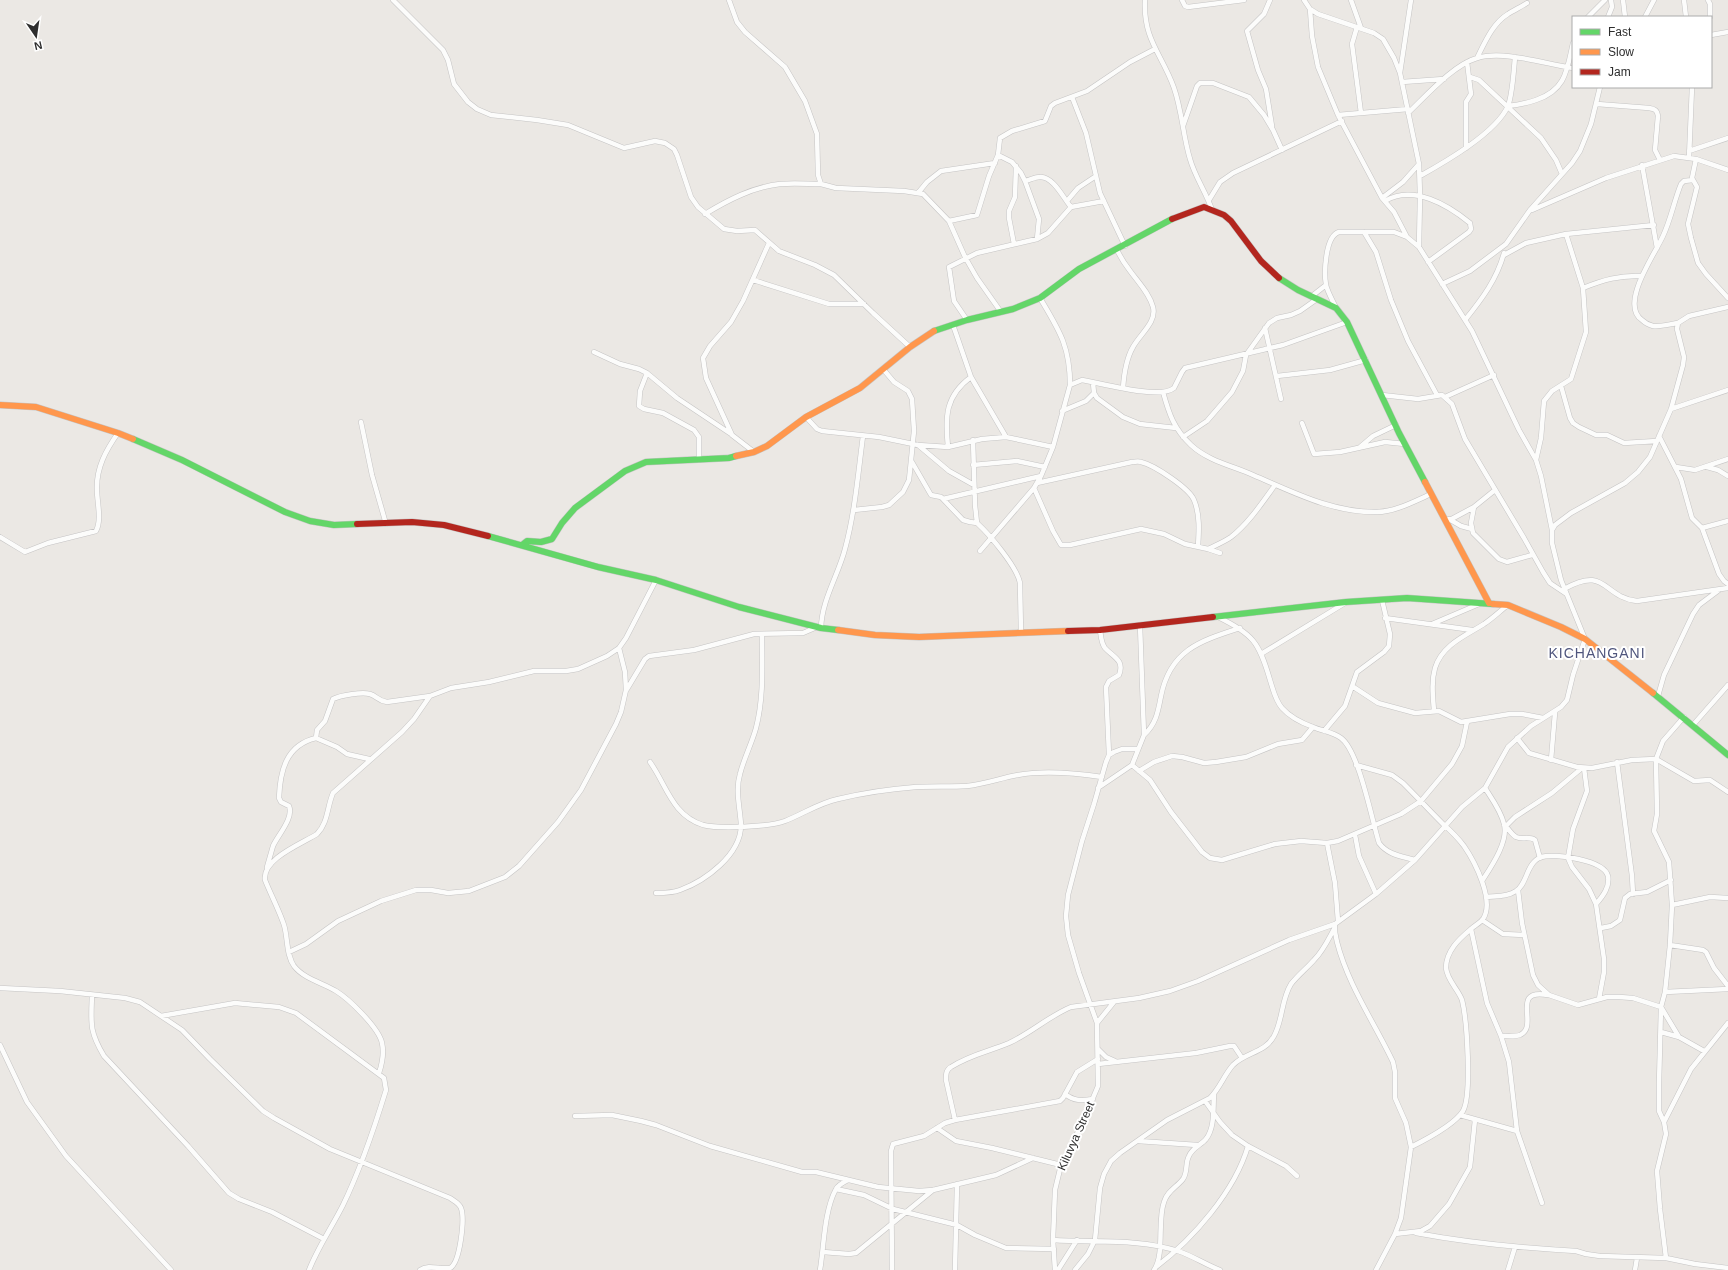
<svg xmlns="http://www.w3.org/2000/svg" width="1728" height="1270" font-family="Helvetica,sans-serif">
	<rect width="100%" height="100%" fill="#ebe8e4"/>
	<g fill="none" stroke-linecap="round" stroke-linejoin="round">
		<defs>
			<path id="street" d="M 393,0 L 443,50 L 448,60 L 454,84 L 468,102 L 477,109 L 491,115 L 537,120 L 568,125 L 624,148 L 655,141 L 665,143 L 674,149 L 677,155 L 691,197 L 698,207 L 724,229 L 737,231 L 755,230 L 779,251 L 815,265 L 834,275 L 873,313 L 910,347
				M 729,0 L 737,22 L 745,32 L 785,67 L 805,101 L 817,134 L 818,175 L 821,184 L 836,188 L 904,191 L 923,194 L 949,221 L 965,257 L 977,278 L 1001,312
				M 1145,0 C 1143,40 1162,54 1174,88 C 1182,111 1183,136 1190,159 C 1195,177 1206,192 1212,210
				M 1182,0 L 1185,6 L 1188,7 L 1244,0
				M 1270,0 L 1264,14 L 1247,31 L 1258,70 L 1266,89 L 1272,126
				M 1304,0 L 1310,9 L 1318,14 L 1374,33 L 1383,39 L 1394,58 L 1400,73 L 1419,164 L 1420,196 L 1419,247 L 1472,331 L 1519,430 L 1536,460 L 1541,476 L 1552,530
				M 1351,0 L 1361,28
				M 1623,0 L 1625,17
				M 1684,0 L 1686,17
				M 1708,0 L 1710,4 L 1710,17
				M 1310,9 L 1312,36 L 1318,67 L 1338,115 L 1365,166 L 1382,198 L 1394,212 L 1407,237
				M 1588,17 L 1605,0
				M 1608,17 L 1612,7 L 1611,0
				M 1645,17 L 1654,0
				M 1357,27 L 1352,44 L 1361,113
				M 1711,35 L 1728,32
				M 1477,58 C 1485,42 1493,23 1508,14 C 1514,10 1521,7 1527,3
				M 1400,73 L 1411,0
				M 1470,77 L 1479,80 L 1541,138 L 1556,160 L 1562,174
				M 1402,82 L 1444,79
				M 1072,97 L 1086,133 L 1100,193 L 1125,246
				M 1597,104 L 1649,108 C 1655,109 1657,110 1658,116 L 1655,150 L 1660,160
				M 1508,106 C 1518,105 1527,103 1536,100 C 1566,90 1567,70 1573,43
				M 1408,113 C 1426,96 1453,65 1477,58 C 1504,50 1545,64 1573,68
				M 1338,115 L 1408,109
				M 1183,126 L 1197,86 L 1200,83 L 1213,83 L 1249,97 L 1264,115 L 1273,130 L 1282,150
				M 1466,148 L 1466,102 L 1471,94 L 1467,62
				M 1689,151 L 1728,138
				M 998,155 L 1012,162 L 1021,173 L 1025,181 L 1039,219 L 1037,239
				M 1689,158 L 1692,87
				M 1696,159 L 1692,178 L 1697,187 L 1688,224 L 1691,238 L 1698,263 L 1706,274 L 1728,298
				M 1642,165 L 1657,248
				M 1420,176 C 1445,162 1496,133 1508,106 C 1512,96 1514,70 1515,57
				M 1025,181 C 1030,180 1035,177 1040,177 C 1053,176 1064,199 1071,207 L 1104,201
				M 918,193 L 927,182 L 941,171 L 995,163
				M 1382,198 L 1403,182 L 1419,164
				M 1209,200 L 1220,182 L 1233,173 L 1342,121
				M 1067,201 L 1078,188 L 1096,176
				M 1385,201 C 1413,184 1448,205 1470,223 L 1471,229 L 1469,232 L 1428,262
				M 1532,210 L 1606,178 L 1674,156 L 1696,159 L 1728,170
				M 705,214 C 728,200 753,187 780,184 C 794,183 808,184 821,184
				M 949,221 L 977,215 L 989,176 L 998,155 L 1000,138 L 1012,131 L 1045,121 L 1051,106 L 1055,103 L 1087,91 L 1130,62 L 1155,49
				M 1364,232 L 1376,252 L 1391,300 L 1408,341 L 1437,395
				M 1014,244 L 1009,218 L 1009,211 L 1015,197 L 1016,166
				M 1117,250 C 1120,256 1124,263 1128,268 C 1136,280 1149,292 1153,307 C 1157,322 1140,334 1133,347 C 1126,359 1124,374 1123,388
				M 1504,255 L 1526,243 L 1566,234 L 1654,225
				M 753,280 L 829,304 L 864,304
				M 1442,284 L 1470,271 L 1506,244 L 1530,210 L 1572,163 L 1580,151 L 1591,124 L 1600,87
				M 1583,288 C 1603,280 1620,275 1641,276
				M 1312,296 L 1326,285
				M 1040,298 C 1059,330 1070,346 1070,385
				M 1336,308 C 1333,301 1328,293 1326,285 C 1324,273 1325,236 1339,232 L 1394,232 L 1407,237 L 1419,247
				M 967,320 L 954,301 L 949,267 L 977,253 L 1037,239 L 1048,233 L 1071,207
				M 1465,320 C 1482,299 1497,279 1504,253
				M 1678,323 C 1670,324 1661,327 1653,326 C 1649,325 1645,323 1642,320 C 1619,304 1655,254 1663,236 C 1671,219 1674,201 1681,184 L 1684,181 L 1693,180
				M 953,325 L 971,377 L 1006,437
				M 1265,328 L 1281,399
				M 594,352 L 620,364 L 639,369 L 647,373 L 677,398 L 731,434
				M 647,373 L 640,391 L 639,406 L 644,409 L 663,413 L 694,430 L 699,437 L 699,460
				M 1277,376 L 1330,370 L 1366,360
				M 1093,383 L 1094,393 L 1097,398 L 1123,417 L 1140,424 L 1176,428
				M 1561,386 L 1570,418 L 1573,423 L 1579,427 L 1596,435 L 1607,435 L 1624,443 L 1657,441
				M 1163,392 C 1169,414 1174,429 1191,445 C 1208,461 1233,466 1253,475 C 1293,492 1333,513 1377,512 C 1395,512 1415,501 1431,494
				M 1382,395 L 1418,399 L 1442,395 L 1452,404 L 1465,439 L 1524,538 L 1543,572 L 1550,583 L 1565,593
				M 1445,397 L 1494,375
				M 1671,409 L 1728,390
				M 1062,411 L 1086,401 L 1094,393
				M 806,417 L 817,429 L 822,431 L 879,437 L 918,445 L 948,447 L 982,439 L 1006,437 L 1053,447
				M 361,422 L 372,475 L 386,524
				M 1302,423 L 1314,454 L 1340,452 L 1385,442 L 1405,444
				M 1659,436 L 1681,479 L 1692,518 L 1702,528 L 1719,574 L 1724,581 L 1728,584
				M 1183,437 L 1207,421 L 1232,392 L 1243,371 L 1246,355 L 1269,323 L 1277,318 L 1291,315 L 1300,311 L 1317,299
				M 973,440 L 975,505 L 977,523
				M 918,445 L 949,471 L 974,485
				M 948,447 C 945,417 945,396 971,377
				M 1360,447 L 1373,436 L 1396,425
				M 754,452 L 732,435 L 706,378 L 703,358 L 710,346 L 731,322 L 743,301 L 769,243
				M 1536,460 L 1541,438 L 1544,401 L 1552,391 L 1571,379 L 1586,332 L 1583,288 L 1566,234
				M 912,462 L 931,495 L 941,497 L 963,520 L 970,522 L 977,523 C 990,535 1017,567 1020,583 L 1021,633
				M 973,465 L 1017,461 L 1045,467
				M 1676,467 L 1695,470 L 1728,459
				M 1707,467 L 1718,470 L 1728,476
				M 1037,483 L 1132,462 C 1135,462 1138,461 1141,462 C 1154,465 1189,488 1194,500 C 1200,514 1199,531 1198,546
				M 1034,488 L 1053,531 L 1061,545 L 1070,545 L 1141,529 L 1164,534 L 1185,544 L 1208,549 L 1220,553
				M 943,499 L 1041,476
				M 1474,507 L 1471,523 L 1473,533 L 1499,559 L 1507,562 L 1532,555
				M 854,510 L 882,507 L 889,505 L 903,492 L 909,480 L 914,431 L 912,399 L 908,391 L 894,382 L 883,369
				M 1449,519 L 1461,526 L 1472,529
				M 1446,522 L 1474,507 L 1495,490
				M 1702,528 L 1728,521
				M 0,537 L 25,552 L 48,543 L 96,531 C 102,520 97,502 97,490 C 96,468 106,450 118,433
				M 1208,549 C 1216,545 1224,542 1231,537 C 1248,524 1262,503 1275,485
				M 980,551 L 1034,488 L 1041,476 L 1053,447 L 1070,385 L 1082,380 C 1101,383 1160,400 1174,388 L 1182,372 L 1185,368 L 1283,345 L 1347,322
				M 1564,589 C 1607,565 1602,597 1637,601 L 1728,588
				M 1218,617 C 1253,634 1259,642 1270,680 C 1273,689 1275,700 1282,708 C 1289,716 1302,723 1313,727 C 1322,731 1333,732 1341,738 C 1359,751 1372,821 1379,843 C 1388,855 1401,856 1415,860
				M 1385,618 L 1472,630
				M 1432,624 L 1479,604
				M 821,628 C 822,599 838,576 845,549 C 855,512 858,474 863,436
				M 1100,630 C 1101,636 1101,643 1105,648 C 1113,657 1125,660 1119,675 L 1109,681 L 1106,687 L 1109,755
				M 1261,654 L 1345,603
				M 1352,686 L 1378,703 L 1415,713 L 1439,711 L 1461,722 L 1510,714 L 1522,714 L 1543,718
				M 627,689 L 645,659 L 649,656 L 694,650 L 754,634 L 803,633 L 817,627
				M 1658,696 L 1664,675 L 1693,614 L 1699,605 L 1719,590
				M 1434,711 C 1433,697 1431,682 1435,668 C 1442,645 1465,636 1484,624 C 1493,618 1500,611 1508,605
				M 1693,725 L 1728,685
				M 1324,731 L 1345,706 L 1357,672 L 1384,652 L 1389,646 L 1390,634 L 1382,600
				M 1144,735 C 1156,724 1158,712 1161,696 C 1170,650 1200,641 1240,628
				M 1517,738 L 1529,753 L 1577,767 L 1592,768 L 1632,760 L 1656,759 L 1694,781 L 1710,780 L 1728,792
				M 369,759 L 347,754 L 337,747 L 316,738 L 317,730 L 325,721 L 333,699 C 341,695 362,692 370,694 C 377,696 378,701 387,702 L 430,696
				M 1551,760 L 1555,713
				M 650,762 C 667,786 672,815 703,825 C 720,829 769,827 785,821 C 803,814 819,803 838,799 C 863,793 890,789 916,787 C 933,786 950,787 967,786 C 985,784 1001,778 1018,775 C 1045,770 1075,773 1102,777
				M 1617,762 L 1632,876 L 1633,894
				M 1132,765 L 1150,780 L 1171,812 L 1202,852 L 1210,858 L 1222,860 L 1275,844 L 1301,841 L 1327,843 L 1338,841 L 1401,814 L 1421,801 L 1452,764 L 1462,746 L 1467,722
				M 1356,765 L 1392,775 L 1403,783 C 1417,797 1430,811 1443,824 C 1451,831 1458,838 1464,846 C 1475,862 1495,901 1483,919 C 1480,923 1474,926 1471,929 C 1459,939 1446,951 1446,968 C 1447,980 1458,989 1462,1000 C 1467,1020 1472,1095 1463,1111 C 1455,1124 1425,1140 1411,1147
				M 1584,768 L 1587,791 L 1573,829 L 1568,858 L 1572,867 L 1589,889 L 1596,904 L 1604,959 L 1604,972 L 1599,999
				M 1139,771 L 1154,762 L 1172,756 L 1182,757 L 1204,763 L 1216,762 L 1246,757 L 1278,744 L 1302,740 L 1313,727
				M 1098,788 L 1132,765 L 1144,735 L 1140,625
				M 1504,824 C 1508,828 1511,834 1516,837 C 1522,840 1529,836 1535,840 L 1540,858
				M 1506,826 L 1515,817 L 1552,793 L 1582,768
				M 1355,835 L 1359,856 L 1376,894
				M 1327,843 L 1335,883 L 1338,921
				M 267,867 C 269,860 271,853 273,846 C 278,835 294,818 289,806 L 281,802 L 279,798 C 280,771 286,745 316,738
				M 1482,881 C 1491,867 1509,841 1504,824 C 1501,811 1492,799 1485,788
				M 1518,890 L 1522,923 L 1533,975 L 1538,985 L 1549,995 L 1578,1005 L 1607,997 L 1619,997 L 1633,998 L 1661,1007 L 1679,1037
				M 656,893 C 664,893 672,893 680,890 C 705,881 741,855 741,825 C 740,807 735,791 740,774 C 744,758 752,743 756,728 C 764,698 762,664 762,634
				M 1486,897 C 1496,896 1507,897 1516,891 C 1527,885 1526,863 1541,857 C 1555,853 1604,860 1608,876 C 1610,887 1603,896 1596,904
				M 1672,905 L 1710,897 L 1728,898
				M 1482,920 L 1503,934 L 1524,935
				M 1601,928 L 1611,926 L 1620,920 L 1625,898 L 1630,894 L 1647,892 L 1671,880
				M 1471,929 L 1487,1003 L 1501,1036 L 1509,1062 L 1517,1131 L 1542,1203
				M 1670,945 L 1703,950 L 1706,952 L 1714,968 L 1728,986
				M 289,952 L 306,944 L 338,921 L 381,901 L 416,890 L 431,890 L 448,893 L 469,891 L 505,877 L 519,866 L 558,822 L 581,790 L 616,724 L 621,712 L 626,690 L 625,672 L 619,648
				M 0,988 L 60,991 L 125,998 L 140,1002 L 182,1030 L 210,1059 L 263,1111 L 274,1118 L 330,1149 L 450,1198 C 454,1201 459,1203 461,1208 C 465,1219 460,1263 450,1268 C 440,1270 429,1264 420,1270
				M 1665,992 L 1728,989
				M 92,995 C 91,1023 89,1031 104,1056 L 188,1146 L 229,1193 L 239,1199 L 272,1212 L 324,1239
				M 161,1016 L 235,1003 L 279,1007 L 296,1013 L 384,1078 L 386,1090 C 374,1129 361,1168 343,1205 C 332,1227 318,1247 309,1270
				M 1097,1023 L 1114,1002
				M 1661,1032 L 1679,1037 L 1704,1051
				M 1501,1036 C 1506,1036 1514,1037 1520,1035 C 1540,1026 1509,988 1548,995
				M 0,1045 L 27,1102 L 66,1156 L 171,1270
				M 1098,1049 L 1106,1057 L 1115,1061
				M 1098,1064 L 1196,1053 L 1230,1046 L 1234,1046 L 1242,1058
				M 379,1073 C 382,1064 384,1052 382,1043 C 379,1028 349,999 336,991 C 323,983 304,979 294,966 C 286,955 288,938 284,925 C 279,910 271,895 265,880 C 262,859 301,844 317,834 C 328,823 327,807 333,793 L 402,732 L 414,719 L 430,696 L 451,688 L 489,682 L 534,671 L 566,671 L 578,669 L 607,656 L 619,648 L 626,638 L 656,580
				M 1065,1094 C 1074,1101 1082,1101 1093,1099
				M 1205,1101 L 1220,1122 L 1232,1135 L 1248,1146 L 1286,1166 L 1297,1176
				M 1460,1115 L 1517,1131
				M 575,1116 L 612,1115 L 641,1121 L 656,1125 L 710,1146 L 802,1172 L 816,1172 L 878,1187 L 919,1191 L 933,1190 L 996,1175 L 1033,1158
				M 955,1120 L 946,1080 C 946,1074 946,1070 951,1067 C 969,1055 990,1051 1009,1043 C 1031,1033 1049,1016 1071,1007 L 1139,998 L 1170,991 L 1198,981 L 1289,940 L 1335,924
				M 1664,1122 L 1691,1069 L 1728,1023
				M 937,1128 L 956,1141 L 992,1148 L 1061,1165
				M 1138,1141 L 1197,1145
				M 836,1189 L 864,1195 L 893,1209 L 957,1225 L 975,1235 L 1006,1248 L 1054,1249
				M 1416,1233 C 1469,1243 1522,1248 1576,1251 L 1586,1254 L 1600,1256 L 1666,1258 L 1695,1264 L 1728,1268
				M 1395,1234 L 1421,1231 L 1430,1226 L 1449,1204 L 1470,1167 L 1475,1120
				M 1053,1240 C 1094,1243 1138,1238 1178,1251 C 1193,1256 1206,1265 1220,1270
				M 823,1252 L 849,1254 L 856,1253 L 933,1190
				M 1666,1258 L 1660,1209 L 1657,1171 L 1666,1134 L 1664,1122 L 1659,1111 L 1659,1084 L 1661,1007 L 1665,992 L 1670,945 L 1672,905 L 1669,862 L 1654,831 L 1657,814 L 1656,759 L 1663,741 L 1684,717
				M 1156,1267 C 1193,1239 1235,1191 1248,1146
				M 820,1270 C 824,1246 824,1211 836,1189 C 838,1185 844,1182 848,1180
				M 892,1270 L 891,1151 L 893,1144 L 924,1136 L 945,1123 L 955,1120 L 1060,1101 L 1063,1098 L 1077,1072 L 1098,1059
				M 955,1270 L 957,1184
				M 1055,1270 L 1053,1240 L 1055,1190 L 1061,1165 L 1082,1124 L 1098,1086 L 1097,1023 L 1079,973 L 1068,935 L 1066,916 L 1068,895 L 1082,841 L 1094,804 L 1106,762 L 1109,755 L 1114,752 L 1122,749 L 1138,749
				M 1058,1270 L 1077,1240
				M 1075,1270 L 1088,1254 L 1095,1240 L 1100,1188 L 1104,1174 L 1111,1161 L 1120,1153 L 1167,1120 L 1210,1098 C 1220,1088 1224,1075 1233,1065 C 1246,1052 1265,1053 1274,1036 C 1283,1020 1281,1000 1291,984 C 1298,975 1307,968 1314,960 C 1323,951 1328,940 1334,929
				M 1154,1270 C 1165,1254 1157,1221 1164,1202 C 1167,1191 1177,1187 1183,1179 C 1188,1172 1185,1163 1189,1156 C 1192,1148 1201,1145 1206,1139 C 1215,1128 1213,1108 1214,1094
				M 1376,1270 L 1395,1234 L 1401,1218 L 1411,1147 L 1406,1123 L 1395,1098 L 1395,1072 L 1393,1062 C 1374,1022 1348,985 1337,942 C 1336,936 1334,931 1335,924 L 1376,894 L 1415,860 L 1462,807 L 1485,788 L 1508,747 L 1531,726 L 1561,707 L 1567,700 L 1573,675 L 1585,639 L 1561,580 L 1552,543 L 1552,530 L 1555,525 L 1571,513 L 1625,483 L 1638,472 L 1650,457 L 1671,409 L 1683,365 L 1684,357 L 1677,329 L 1678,323 L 1689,316 L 1728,307
				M 1508,1270 L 1515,1247
				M 1635,1270 L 1637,1258"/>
			<path id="fast" d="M 1279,278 L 1298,290 L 1336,308 L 1347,322 L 1399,433 L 1425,482
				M 934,331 L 967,320 L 1013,309 L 1040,298 L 1079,269 L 1172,219
				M 133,439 L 182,460 L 285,512 L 310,521 L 334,525 L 357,524
				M 488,536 L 598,567 L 656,580 L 739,607 L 821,628 L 838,630
				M 522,545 L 527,541 L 541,542 L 552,539 L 562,523 L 575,508 L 625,471 L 646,462 L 729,458 L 736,456
				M 1213,617 L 1346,602 L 1407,598 L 1493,604
				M 1653,693 L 1728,755"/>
			<path id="slow" d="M 0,405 L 36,407 L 118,433 L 133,439
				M 736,456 L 754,452 L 767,446 L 806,417 L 860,388 L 910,347 L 934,331
				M 1425,482 L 1489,603
				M 1493,604 L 1508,605 L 1561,627 L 1585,639 L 1653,693
				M 838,630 L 875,635 L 919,637 L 1068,631"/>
			<path id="jam" d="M 1172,219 L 1204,207 L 1224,215 L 1231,221 L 1261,261 L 1279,278
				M 357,524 L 412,522 L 444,525 L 488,536
				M 1068,631 L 1100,630 L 1213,617"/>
		</defs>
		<!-- street casing -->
		<use href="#street" stroke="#c5c4c4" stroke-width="5.5"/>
		<!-- fast casing -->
		<use href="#fast" stroke="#c5c4c4" stroke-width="7"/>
		<!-- slow casing -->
		<use href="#slow" stroke="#c5c4c4" stroke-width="7"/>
		<!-- jam casing -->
		<use href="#jam" stroke="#c5c4c4" stroke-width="7"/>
		<!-- street -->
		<use href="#street" stroke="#fcfcfb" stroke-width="4.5"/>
		<!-- fast -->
		<use href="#fast" stroke="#63d668" stroke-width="6"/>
		<!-- slow -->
		<use href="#slow" stroke="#ff974d" stroke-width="6"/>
		<!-- jam -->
		<use href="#jam" stroke="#b3261e" stroke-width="6"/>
	</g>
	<g text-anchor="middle" stroke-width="4" stroke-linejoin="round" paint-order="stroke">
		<!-- street labels -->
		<g font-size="12" fill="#2e2e2e" stroke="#fff">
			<text transform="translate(1076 1136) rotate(-66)" y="4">Kiluvya Street</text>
		</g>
		<!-- quarter labels -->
		<g font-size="14" letter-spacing="1" fill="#50567d" stroke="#fff">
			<text x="1597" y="658">KICHANGANI</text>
		</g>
	</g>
	<!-- legend -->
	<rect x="1572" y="16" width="140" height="72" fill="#ffffff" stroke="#ababab"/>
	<rect x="1580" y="29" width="20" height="6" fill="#63d668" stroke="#ababab"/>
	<text x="1608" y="36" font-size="12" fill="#2e2e2e">Fast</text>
	<rect x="1580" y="49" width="20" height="6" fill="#ff974d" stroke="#ababab"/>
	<text x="1608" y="56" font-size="12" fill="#2e2e2e">Slow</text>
	<rect x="1580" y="69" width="20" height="6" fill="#b3261e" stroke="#ababab"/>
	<text x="1608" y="76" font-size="12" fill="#2e2e2e">Jam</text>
	<!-- north arrow -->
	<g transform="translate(36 36) rotate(167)" stroke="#ffffff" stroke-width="3" paint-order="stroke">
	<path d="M0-3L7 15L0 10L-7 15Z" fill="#2e2e2e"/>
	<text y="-6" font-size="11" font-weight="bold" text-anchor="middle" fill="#2e2e2e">N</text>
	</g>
</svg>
